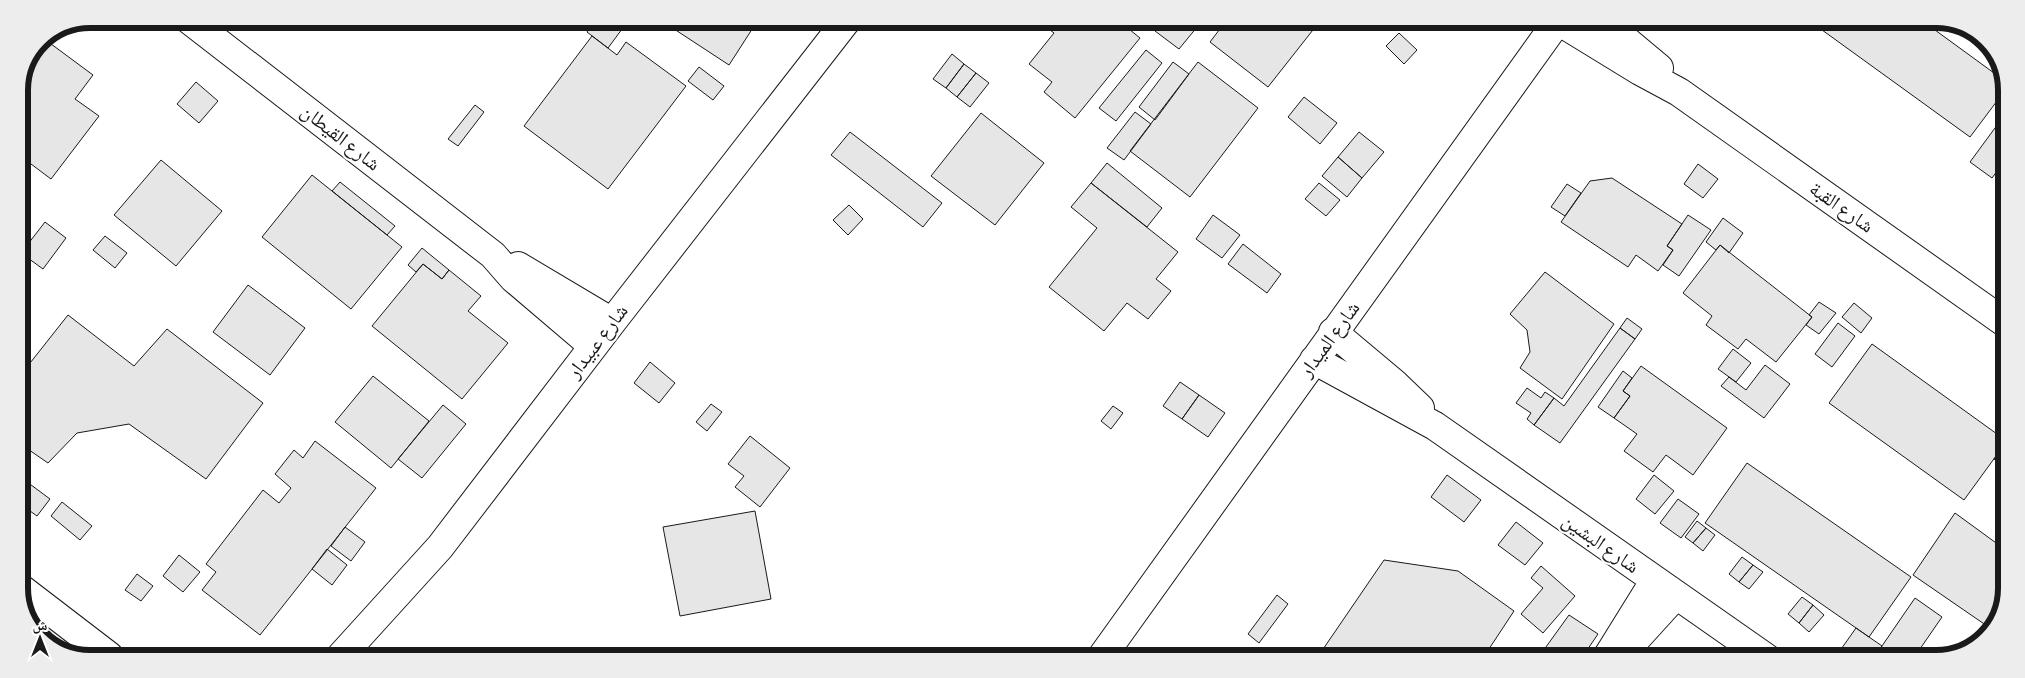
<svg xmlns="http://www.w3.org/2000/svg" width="2025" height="678" font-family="'Alegreya Sans','Noto Naskh Arabic',sans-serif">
	<rect width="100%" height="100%" fill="#fff"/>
	<!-- building -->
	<path fill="#e6e6e6" stroke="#1a1a1a" d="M 596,20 L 618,20 L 625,25 L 608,48 L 587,32 Z
		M 671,20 L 758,20 L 729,65 L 671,27 Z
		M 1038,21 L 1119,21 L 1140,38 L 1075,118 L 1044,92 L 1052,82 L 1029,64 L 1054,33 Z
		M 1163,21 L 1202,21 L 1179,49 L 1155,31 Z
		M 1226,21 L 1320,21 L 1268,87 L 1210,42 Z
		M 1811,22 L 1924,22 L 2005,81 L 2006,89 L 1970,137 Z
		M 1399,33 L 1417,50 L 1404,64 L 1386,46 Z
		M 592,36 L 617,55 L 626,42 L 686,86 L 608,189 L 524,126 Z
		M 43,38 L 93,75 L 75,99 L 99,116 L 51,179 L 19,155 L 19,85 L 40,39 Z
		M 1146,50 L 1162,63 L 1116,121 L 1099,108 Z
		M 952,54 L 964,64 L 946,88 L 933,79 Z
		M 1173,62 L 1189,74 L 1155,120 L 1139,107 Z
		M 1198,62 L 1258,108 L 1190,197 L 1130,151 Z
		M 964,64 L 976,73 L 957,97 L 946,88 Z
		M 699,67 L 724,86 L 713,100 L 688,81 Z
		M 976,73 L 989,83 L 970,107 L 957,97 Z
		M 196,82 L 218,101 L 199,123 L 177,104 Z
		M 1304,97 L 1337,123 L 1320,144 L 1288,117 Z
		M 475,105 L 484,112 L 458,146 L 448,139 Z
		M 1135,112 L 1151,124 L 1124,160 L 1107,148 Z
		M 981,113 L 1044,163 L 995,225 L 931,176 Z
		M 2006,113 L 2006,159 L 1992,178 L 1970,162 Z
		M 850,132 L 942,203 L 923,227 L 831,155 Z
		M 1359,132 L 1384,152 L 1362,178 L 1338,157 Z
		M 1338,157 L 1362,178 L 1347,197 L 1322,176 Z
		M 161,160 L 222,211 L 176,266 L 114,215 Z
		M 1107,163 L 1162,208 L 1147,227 L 1091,183 Z
		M 1698,164 L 1718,179 L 1703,198 L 1684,184 Z
		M 312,175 L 402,247 L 351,309 L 262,237 Z
		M 1612,178 L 1682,224 L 1667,246 L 1673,250 L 1658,271 L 1636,255 L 1628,267 L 1561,222 L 1590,181 Z
		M 340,182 L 395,226 L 387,235 L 332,191 Z
		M 1091,183 L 1178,252 L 1156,279 L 1171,291 L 1148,319 L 1127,303 L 1104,331 L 1049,287 L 1097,228 L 1071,207 Z
		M 1319,183 L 1340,200 L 1326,216 L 1305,199 Z
		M 1567,184 L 1581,193 L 1565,216 L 1551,207 Z
		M 849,205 L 863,219 L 848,235 L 833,220 Z
		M 1213,215 L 1240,235 L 1222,258 L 1196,239 Z
		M 1688,215 L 1711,230 L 1679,276 L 1663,265 L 1673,250 L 1667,246 Z
		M 1723,218 L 1743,233 L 1729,253 L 1720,245 L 1716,250 L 1706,242 Z
		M 45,222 L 66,238 L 43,269 L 21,253 Z
		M 105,236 L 127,253 L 115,268 L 93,250 Z
		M 1243,244 L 1281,274 L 1267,293 L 1228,264 Z
		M 1720,245 L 1812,317 L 1776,362 L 1746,339 L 1738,349 L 1706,325 L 1712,316 L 1683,293 Z
		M 422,248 L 449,270 L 442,279 L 423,264 L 416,272 L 408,265 Z
		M 423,264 L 442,279 L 449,270 L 481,296 L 468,311 L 508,343 L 462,399 L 372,326 Z
		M 1545,272 L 1614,324 L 1562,399 L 1520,368 L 1530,352 L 1527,330 L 1510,314 Z
		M 248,285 L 305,328 L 270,375 L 213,332 Z
		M 1819,302 L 1836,313 L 1819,334 L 1806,325 L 1812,317 L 1809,315 Z
		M 1854,303 L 1872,318 L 1861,333 L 1842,317 Z
		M 68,315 L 134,366 L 167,329 L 263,403 L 206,479 L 129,424 L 77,433 L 48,463 L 19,443 L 19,377 Z
		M 1627,318 L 1642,329 L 1635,339 L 1620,328 Z
		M 1838,323 L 1855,336 L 1832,367 L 1815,354 Z
		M 1620,328 L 1635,339 L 1560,443 L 1534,425 L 1554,398 L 1564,406 Z
		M 1872,344 L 2004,439 L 2004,445 L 1964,500 L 1829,403 Z
		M 1733,349 L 1751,363 L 1736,382 L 1718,369 Z
		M 650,362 L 675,383 L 659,403 L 634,383 Z
		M 1765,365 L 1790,384 L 1764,418 L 1721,386 L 1729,377 L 1746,390 Z
		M 1641,366 L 1727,428 L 1693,475 L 1666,455 L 1653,472 L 1624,451 L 1637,434 L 1614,418 L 1630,396 L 1623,391 Z
		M 1623,371 L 1632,378 L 1623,391 L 1630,396 L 1614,418 L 1598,407 Z
		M 373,376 L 429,421 L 391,468 L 335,422 Z
		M 1180,382 L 1199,395 L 1182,419 L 1163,406 Z
		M 1527,388 L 1541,398 L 1545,392 L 1554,398 L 1534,425 L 1527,419 L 1531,413 L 1516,403 Z
		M 1199,395 L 1225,413 L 1208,437 L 1182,419 Z
		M 711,404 L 722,412 L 707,431 L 696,422 Z
		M 443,405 L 466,424 L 422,478 L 398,459 Z
		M 1113,406 L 1123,413 L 1111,429 L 1101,421 Z
		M 750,436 L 790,468 L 760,507 L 735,487 L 744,476 L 728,464 Z
		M 315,441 L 376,488 L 260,635 L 202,590 L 216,572 L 206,564 L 263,490 L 279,503 L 291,488 L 275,474 L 294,450 L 303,458 Z
		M 2004,445 L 2004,466 L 1994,459 Z
		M 1747,463 L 1911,577 L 1869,637 L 1705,523 Z
		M 1447,475 L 1481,500 L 1464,522 L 1431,497 Z
		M 1654,475 L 1674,491 L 1655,514 L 1636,499 Z
		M 19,476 L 50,499 L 37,516 L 19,503 Z
		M 1678,499 L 1699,514 L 1681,538 L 1660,523 Z
		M 62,502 L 92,526 L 80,540 L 51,516 Z
		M 755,511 L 771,599 L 680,616 L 663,527 Z
		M 1955,513 L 2003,548 L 2003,611 L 1990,628 L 1913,575 Z
		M 1697,521 L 1706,528 L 1693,543 L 1685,537 Z
		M 1516,522 L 1543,543 L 1525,565 L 1498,545 Z
		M 345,527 L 365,542 L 351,561 L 331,546 Z
		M 1706,528 L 1715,535 L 1703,551 L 1693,543 Z
		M 327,549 L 347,565 L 332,585 L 312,569 Z
		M 179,555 L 200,572 L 183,592 L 163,576 Z
		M 1742,557 L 1753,565 L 1739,582 L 1729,574 Z
		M 1384,560 L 1458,571 L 1514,611 L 1483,658 L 1317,658 Z
		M 1753,565 L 1763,572 L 1749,589 L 1739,582 Z
		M 1541,566 L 1575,596 L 1543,633 L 1521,614 L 1543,588 L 1531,578 Z
		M 137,574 L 153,586 L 141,601 L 125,590 Z
		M 1277,595 L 1288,604 L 1259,643 L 1248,634 Z
		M 1802,597 L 1813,605 L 1799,623 L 1788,614 Z
		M 1915,598 L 1942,617 L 1913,659 L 1873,659 Z
		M 1813,605 L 1824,615 L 1809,632 L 1799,623 Z
		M 1569,615 L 1598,634 L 1581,659 L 1538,658 Z
		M 1856,628 L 1882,646 L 1873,659 L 1849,659 L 1839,652 Z"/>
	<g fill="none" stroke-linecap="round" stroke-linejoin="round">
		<defs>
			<path id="street" d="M 188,19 L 493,255 L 513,278 L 593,346
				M 1560,22 L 1640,71 L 1679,92 L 2004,322
				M 1604,22 L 1659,68
				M 518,266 L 612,322
				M 1333,332 L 1395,384 L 1420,408
				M 1314,360 L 1435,426 L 1768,659
				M 19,587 L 109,656
				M 1626,650 L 1676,595
				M 341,656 L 440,547 L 612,322 L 847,20
				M 1101,658 L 1557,22
				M 1606,659 L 1655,580"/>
		</defs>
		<!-- street casing -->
		<use href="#street" stroke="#1a1a1a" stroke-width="30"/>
		<!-- street -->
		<use href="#street" stroke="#fff" stroke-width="28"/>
	</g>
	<g text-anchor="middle" stroke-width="4" stroke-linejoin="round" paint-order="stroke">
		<!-- street labels -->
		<g font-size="20" fill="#1a1a1a" stroke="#fff">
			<text transform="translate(341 137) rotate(38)" y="7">شارع القيطان</text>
			<text transform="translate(1842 207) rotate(35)" y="7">شارع القبة</text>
			<text transform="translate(1329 339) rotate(-54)" y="7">شارع الميدار</text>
			<text transform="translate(597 341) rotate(-53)" y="7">شارع عبيدار</text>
			<text transform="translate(1601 543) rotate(35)" y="7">شارع البشين</text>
		</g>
	</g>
	<!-- crop -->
	<path d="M0 0H2025V678H0ZM90 28H1936A62 62 0 0 1 1998 90V588A62 62 0 0 1 1936 650H90A62 62 0 0 1 28 588V90A62 62 0 0 1 90 28Z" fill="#ededed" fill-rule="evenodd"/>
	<path fill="none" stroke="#1a1a1a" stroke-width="6" d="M90 28H1936A62 62 0 0 1 1998 90V588A62 62 0 0 1 1936 650H90A62 62 0 0 1 28 588V90A62 62 0 0 1 90 28Z"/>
	<!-- north arrow -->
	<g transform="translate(40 638)" stroke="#ffffff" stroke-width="4" paint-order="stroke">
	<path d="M0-4L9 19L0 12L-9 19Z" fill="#1a1a1a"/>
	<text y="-8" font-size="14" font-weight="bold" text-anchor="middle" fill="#1a1a1a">ش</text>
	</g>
</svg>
